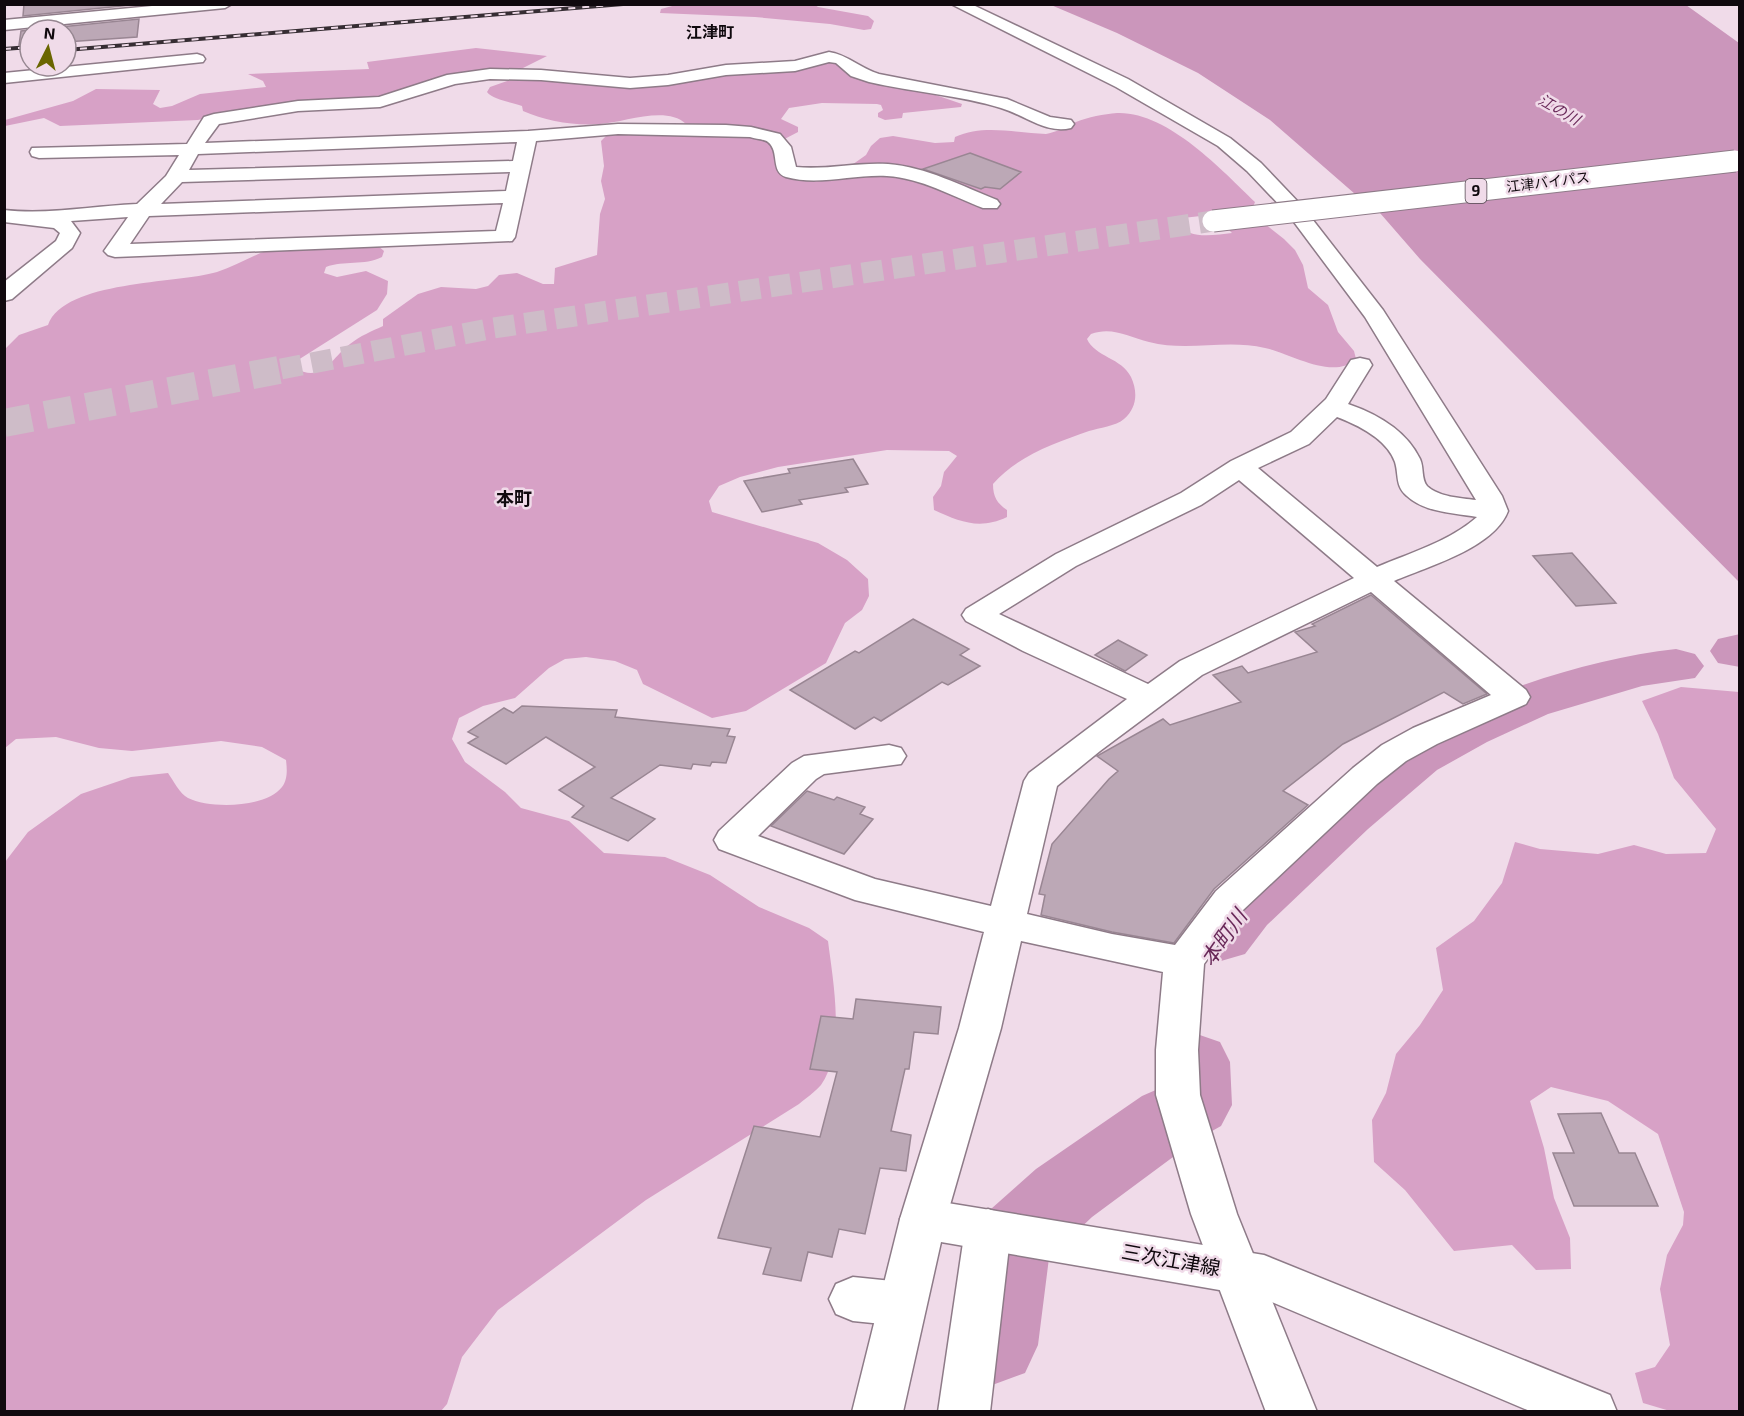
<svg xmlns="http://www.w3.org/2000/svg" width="1744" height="1416" font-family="'Exo 2','Noto Sans JP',sans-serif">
	<rect width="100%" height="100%" fill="#f0dbe9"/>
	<!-- forest -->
	<path fill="#d7a1c6" d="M 815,5 L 818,7 L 868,16 L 874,21 L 871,29 L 864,30 L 830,24 L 755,17 L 660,13 L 661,9 L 676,5 Z
		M 476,48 L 547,56 L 513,73 L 397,95 L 217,115 L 198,120 L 60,126 L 44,118 L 5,126 L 5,120 L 73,101 L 96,89 L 160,90 L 153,104 L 160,108 L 172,106 L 200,94 L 266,87 L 263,81 L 248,74 L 369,69 L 367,62 Z
		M 817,59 L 842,63 L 962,104 L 961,107 L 903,113 L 902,118 L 885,120 L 878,117 L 878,113 L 883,110 L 881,105 L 877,104 L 822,103 L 789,108 L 781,119 L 798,127 L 798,132 L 775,144 L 777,171 L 782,175 L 849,167 L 866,155 L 871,146 L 880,138 L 893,136 L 935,143 L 954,142 L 955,137 C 983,124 1016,133 1046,134 C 1058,132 1066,126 1076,122 C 1088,117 1104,114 1117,113 C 1167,111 1222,170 1255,202 L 1253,207 L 1236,212 L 1183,218 L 1177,223 C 1188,240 1214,235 1232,233 L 1227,228 L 1265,224 L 1284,239 L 1295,250 L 1303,265 L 1308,288 L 1328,305 L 1338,332 L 1354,351 L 1356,359 C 1333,381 1290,353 1265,348 C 1226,339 1187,352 1149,342 C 1129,337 1112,326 1091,334 L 1087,339 C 1095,357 1122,358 1131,377 C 1138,392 1137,408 1124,419 C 1116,426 1099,428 1089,431 C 1055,443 1017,456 993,484 C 993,497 997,503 1007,510 L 1007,517 C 980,530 960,522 934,510 L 933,497 L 941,486 L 944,472 L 957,456 L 949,451 L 887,450 L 778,467 L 740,477 L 719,486 L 709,501 L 712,512 L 818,543 L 847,560 L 868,579 L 869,596 L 862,610 L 845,623 L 826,663 L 746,711 L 712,718 L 643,684 L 637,670 L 615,661 L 586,657 L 565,659 L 549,668 L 515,698 L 483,706 L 459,718 L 452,739 L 465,762 L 505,792 L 521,808 L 569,821 L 604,853 L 665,857 L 710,875 L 759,907 L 809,928 L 828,941 C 833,981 846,1049 821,1085 C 815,1092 806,1098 799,1104 L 646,1200 L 498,1310 L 462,1357 L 447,1404 L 441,1411 L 5,1411 L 5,862 L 28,832 L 81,794 L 131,777 L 168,773 C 173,780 180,794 188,798 C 210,809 266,808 282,787 C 288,779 287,769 286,760 L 262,747 L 221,741 L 132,751 L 99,748 L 56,737 L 16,739 L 5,748 L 5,349 L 19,335 L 48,325 C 65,280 176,284 217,272 C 239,265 258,251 281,247 C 308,242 348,245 377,245 L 384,251 L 382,257 C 364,266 344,260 326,267 L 324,273 L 337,277 L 366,271 L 388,281 L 387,294 L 377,310 L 298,360 L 295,368 C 323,384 332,357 350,344 C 360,336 372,331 383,326 L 383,319 L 418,294 L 441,287 L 476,289 L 488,286 L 499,275 L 517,273 L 543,284 L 554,284 L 555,268 L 597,255 L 600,214 L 605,199 L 601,181 L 604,166 L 601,141 L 606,136 L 685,126 L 686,124 C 666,105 623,123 600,124 C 574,126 546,121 523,111 L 522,106 C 512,102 493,100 487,92 L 490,87 L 521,76 L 649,87 Z
		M 1681,687 L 1739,692 L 1739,1411 L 1670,1411 L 1643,1403 L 1635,1373 L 1655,1367 L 1670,1345 L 1660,1289 L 1667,1255 L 1683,1225 L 1684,1212 L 1658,1134 L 1608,1101 L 1551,1087 L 1530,1101 L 1544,1148 L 1554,1198 L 1570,1238 L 1571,1269 L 1536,1270 L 1512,1245 L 1454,1251 L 1405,1190 L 1374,1162 L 1372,1120 L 1386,1093 L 1396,1054 L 1420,1025 L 1443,990 L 1436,948 L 1474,921 L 1502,883 L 1515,842 L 1540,849 L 1598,854 L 1634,845 L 1666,854 L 1706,853 L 1716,829 L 1674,778 L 1658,734 L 1642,701 Z"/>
	<!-- water -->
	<path fill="#cb96bb" d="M 1051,5 L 1686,5 L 1739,43 L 1739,582 L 1420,259 L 1380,213 L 1355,194 L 1270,120 L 1198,73 L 1117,33 Z"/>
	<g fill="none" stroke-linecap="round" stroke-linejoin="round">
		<!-- river -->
		<path fill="#cb96bb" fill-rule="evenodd" d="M 1740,634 L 1740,667 L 1718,663 L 1710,651 L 1718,639 Z
			M 1676,649 L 1695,654 L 1704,666 L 1695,678 L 1642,686 L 1548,714 L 1487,742 L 1437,770 L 1368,829 L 1267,925 L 1245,954 L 1221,961 L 1197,954 L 1187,937 C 1210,897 1246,869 1281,838 C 1308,814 1336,790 1364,768 C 1375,759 1385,750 1397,743 C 1475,696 1585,659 1676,649 Z
			M 1194,1033 L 1220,1042 L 1230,1062 L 1232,1105 L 1221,1126 L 1196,1140 L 1092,1217 L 1049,1258 L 1038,1345 L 1025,1373 L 995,1384 L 965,1373 L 952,1345 L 971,1242 L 982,1217 L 1036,1169 L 1142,1096 L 1158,1089 L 1158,1062 L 1168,1042 Z"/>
	</g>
	<!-- building -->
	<path fill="#bca8b6" stroke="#998693" stroke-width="1.5" d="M 24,4 L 141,4 L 23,16 Z
		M 139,19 L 137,37 L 66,42 L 66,30 L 30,30 L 30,45 L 19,45 L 21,31 Z
		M 970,153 L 1021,172 L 1000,189 L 985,187 L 981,189 L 923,169 Z
		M 853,459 L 868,484 L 845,488 L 848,492 L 799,500 L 802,504 L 762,512 L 744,481 L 790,473 L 788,469 Z
		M 1572,553 L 1616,603 L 1576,606 L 1533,556 Z
		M 1371,595 L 1487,694 L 1463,704 L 1444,692 L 1343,744 L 1283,791 L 1308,805 L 1214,889 L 1174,943 L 1112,932 L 1041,915 L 1045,895 L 1039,894 L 1052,844 L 1109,779 L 1118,771 L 1097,756 L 1163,719 L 1170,725 L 1241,702 L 1213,675 L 1242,666 L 1248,673 L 1317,652 L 1295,632 L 1315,626 L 1312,624 Z
		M 913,619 L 969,649 L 960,655 L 980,666 L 948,685 L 942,682 L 881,721 L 874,717 L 855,729 L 790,690 L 855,651 L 859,653 Z
		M 1118,640 L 1147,655 L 1125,671 L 1095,655 Z
		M 522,706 L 617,710 L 615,717 L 730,729 L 727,736 L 735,737 L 726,763 L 712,762 L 710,766 L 693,764 L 691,769 L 660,765 L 611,798 L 655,819 L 628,841 L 572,817 L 584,806 L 559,790 L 595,767 L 546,737 L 506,764 L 468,743 L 478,737 L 468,732 L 504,708 L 513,713 Z
		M 807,791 L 834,800 L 837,797 L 865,807 L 860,814 L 873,819 L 844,854 L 771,826 Z
		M 856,999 L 941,1007 L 938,1034 L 914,1032 L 909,1069 L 905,1069 L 891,1131 L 911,1135 L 906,1171 L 880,1168 L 865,1234 L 839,1229 L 832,1257 L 808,1252 L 801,1281 L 763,1274 L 771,1248 L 718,1238 L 754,1126 L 820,1137 L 837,1072 L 810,1069 L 821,1016 L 853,1019 Z
		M 1601,1113 L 1619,1153 L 1635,1153 L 1658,1206 L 1574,1206 L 1553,1153 L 1574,1153 L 1558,1114 Z"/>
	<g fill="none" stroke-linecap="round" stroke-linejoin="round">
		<!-- highway-tunnel-far1 -->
		<path stroke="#cebcc8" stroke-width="21" stroke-dasharray="21 10" stroke-linecap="butt" d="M 281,369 L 494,328 L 1213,221"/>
		<!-- highway-tunnel -->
		<path stroke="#cebcc8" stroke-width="28" stroke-dasharray="28 14" stroke-linecap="butt" d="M 4,423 L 289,368"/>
		<defs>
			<path id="minor" d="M 951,4 L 971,4 L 1128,79 L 1230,138 L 1261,163 L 1302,206 L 1383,310 L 1502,496 L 1508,511 C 1494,548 1429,566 1394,581 L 1526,690 L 1530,697 L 1526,704 L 1437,744 L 1406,761 L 1377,784 L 1242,911 L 1204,964 L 1198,1050 L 1200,1095 L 1237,1214 L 1317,1412 L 1266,1412 L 1191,1214 L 1156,1095 L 1156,1050 L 1163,972 L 1021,941 L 1001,1028 L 946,1219 L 939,1233 L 923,1239 L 907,1233 L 900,1219 L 959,1028 L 984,932 L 855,900 L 719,849 L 714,840 L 719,831 L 792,763 L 804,756 L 889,745 L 901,748 L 906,756 L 901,764 L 824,774 L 816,779 L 758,836 L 875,879 L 991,906 L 1024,781 L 1029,773 L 1127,699 L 1023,651 L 966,621 L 962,615 L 966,609 L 1056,554 L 1181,493 L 1231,461 L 1291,432 L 1326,399 L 1351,360 L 1360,358 L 1369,360 L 1372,365 L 1348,404 C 1377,414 1406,430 1420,459 C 1424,467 1421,479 1427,486 C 1439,497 1460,498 1476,500 L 1365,317 L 1288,214 L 1247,171 L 1218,146 L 1116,87 ZM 1337,417 C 1358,425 1387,439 1395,462 C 1399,475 1395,486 1407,496 C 1425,513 1456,513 1477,517 C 1450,541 1410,553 1377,567 L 1258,468 L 1309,444 ZM 1239,480 L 1354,578 L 1180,661 L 1148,684 L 999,614 L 1076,566 L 1201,505 ZM 1371,592 L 1491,695 L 1413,728 L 1382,745 L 1353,768 L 1216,891 L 1175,945 L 1112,934 L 1027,914 L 1057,786 L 1100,751 L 1202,675 Z
				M 829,52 C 848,55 860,68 879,74 L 1007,99 L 1050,117 L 1071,120 L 1074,124 L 1071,128 C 1045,134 1025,115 1001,108 C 959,95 912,92 869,82 L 851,76 L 836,63 L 829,62 L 795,71 L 726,75 L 668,85 L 630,88 L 541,80 L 490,79 L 455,84 L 380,107 L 298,111 L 219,124 L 205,143 L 528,131 L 618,124 L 726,125 L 751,127 L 780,134 L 791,147 L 796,167 C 827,170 857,162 888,164 C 926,167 962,186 997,200 L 1000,204 L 997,208 L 983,208 C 952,196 921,178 887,176 C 855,174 818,186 786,177 C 770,172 780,151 768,142 C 764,139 756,139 750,137 L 618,134 L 536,141 L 515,237 L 512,241 L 115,257 L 108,255 L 104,251 L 128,217 L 71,221 L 80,233 L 72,248 L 12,299 L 4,301 L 4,282 L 56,241 L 60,233 L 54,228 L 4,222 L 4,210 C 48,215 93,206 137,204 L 166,176 L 179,155 L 39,158 L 32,156 L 30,152 L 32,148 L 187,144 L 204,117 L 214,114 L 298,101 L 379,97 L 447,75 L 490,69 L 541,70 L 630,78 L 668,75 L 726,65 L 795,61 ZM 517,142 L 513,161 L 189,170 L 198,154 ZM 510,172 L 506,191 L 161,204 L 182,182 ZM 503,203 L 496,231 L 130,244 L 149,216 Z
				M 197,54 L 203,56 L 205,59 L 203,62 L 4,83 L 4,73 Z
				M 988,1209 L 1004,1215 L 1011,1229 L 990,1412 L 938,1412 L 965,1229 L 972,1215 Z
				M 853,1277 L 902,1282 L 919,1289 L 926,1304 L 919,1319 L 902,1326 L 853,1321 L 836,1314 L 829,1299 L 836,1284 Z"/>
			<path id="major" d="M 923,1199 L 1264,1255 L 1610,1395 L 1617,1412 L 1532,1412 L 1260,1297 L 941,1242 L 903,1412 L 852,1412 L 900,1219 L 907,1205 Z"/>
			<path id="highway" d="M 173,4 L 232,4 L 225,8 L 4,30 L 4,20 Z"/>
		</defs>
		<!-- minor casing -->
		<use href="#minor" stroke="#8e7b88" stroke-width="3"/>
		<!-- major casing -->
		<use href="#major" stroke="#8e7b88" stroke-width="3"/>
		<!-- highway casing -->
		<use href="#highway" stroke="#8e7b88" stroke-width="3"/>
		<!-- minor -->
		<use href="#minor" fill="#fff" fill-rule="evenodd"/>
		<!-- major -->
		<use href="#major" fill="#fff" fill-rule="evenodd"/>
		<!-- highway -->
		<use href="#highway" fill="#fff" fill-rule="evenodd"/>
		<defs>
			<path id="rail" d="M 4,49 L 30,47
				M 66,50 L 623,4"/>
		</defs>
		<!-- rail casing -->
		<use href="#rail" stroke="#362d33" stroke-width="4"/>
		<!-- rail -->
		<use href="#rail" stroke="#f0dbe9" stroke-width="2" stroke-dasharray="7" stroke-linecap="butt"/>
		<defs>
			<path id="highway-bridge-far1" d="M 1723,162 L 1740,160"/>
			<path id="highway-bridge" d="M 1213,221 L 1735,161"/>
		</defs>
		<!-- highway-bridge-far1 casing -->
		<use href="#highway-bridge-far1" stroke="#8e7b88" stroke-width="18" stroke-linecap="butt"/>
		<!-- highway-bridge casing -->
		<use href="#highway-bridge" stroke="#8e7b88" stroke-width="23" stroke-linecap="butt"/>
		<!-- highway-bridge-far1 -->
		<use href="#highway-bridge-far1" stroke="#fff" stroke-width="16"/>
		<!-- highway-bridge -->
		<use href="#highway-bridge" stroke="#fff" stroke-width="21"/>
	</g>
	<g text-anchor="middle" stroke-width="5" stroke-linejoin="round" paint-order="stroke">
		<!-- far-street labels -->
		<g font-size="14" fill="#10090e" stroke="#f0dbe9">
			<text transform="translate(1548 182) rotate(-7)" y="5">江津バイパス</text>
		</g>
		<!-- far-water labels -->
		<g font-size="15" font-style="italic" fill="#692959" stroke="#f0dbe9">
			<text transform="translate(1559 110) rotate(30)" y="5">江の川</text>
		</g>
		<!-- shield labels -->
		<rect fill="#f0dbe9" stroke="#534850" stroke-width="1.5" x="1465.5" y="179" width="21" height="24" rx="4.5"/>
		<g font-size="15" font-weight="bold" fill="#10090e">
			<text x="1476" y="196">9</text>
		</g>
		<!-- far-quarter labels -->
		<g font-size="16" font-weight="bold" fill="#10090e" stroke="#f0dbe9">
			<text x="710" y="38">江津町</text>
		</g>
		<!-- neighbourhood labels -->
		<g font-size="18" font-weight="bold" fill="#10090e" stroke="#f0dbe9">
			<text x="514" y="505">本町</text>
		</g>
		<!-- near-street labels -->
		<g font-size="20" fill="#10090e" stroke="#f0dbe9">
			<text transform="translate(1171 1260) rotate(10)" y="7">三次江津線</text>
		</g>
		<!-- near-water labels -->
		<g font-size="21" font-style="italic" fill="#692959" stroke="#f0dbe9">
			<text transform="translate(1224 938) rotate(-55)" y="7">本町川</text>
		</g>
	</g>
	<!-- border -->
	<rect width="1744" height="1416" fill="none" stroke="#10090e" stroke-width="12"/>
	<!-- north arrow -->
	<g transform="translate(48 48) rotate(6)"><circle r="28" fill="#f0dbe9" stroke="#968791" stroke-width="1.5"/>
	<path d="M0-4.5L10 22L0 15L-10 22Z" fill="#6a6600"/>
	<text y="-9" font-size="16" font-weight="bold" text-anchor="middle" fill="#10090e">N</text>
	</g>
</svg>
